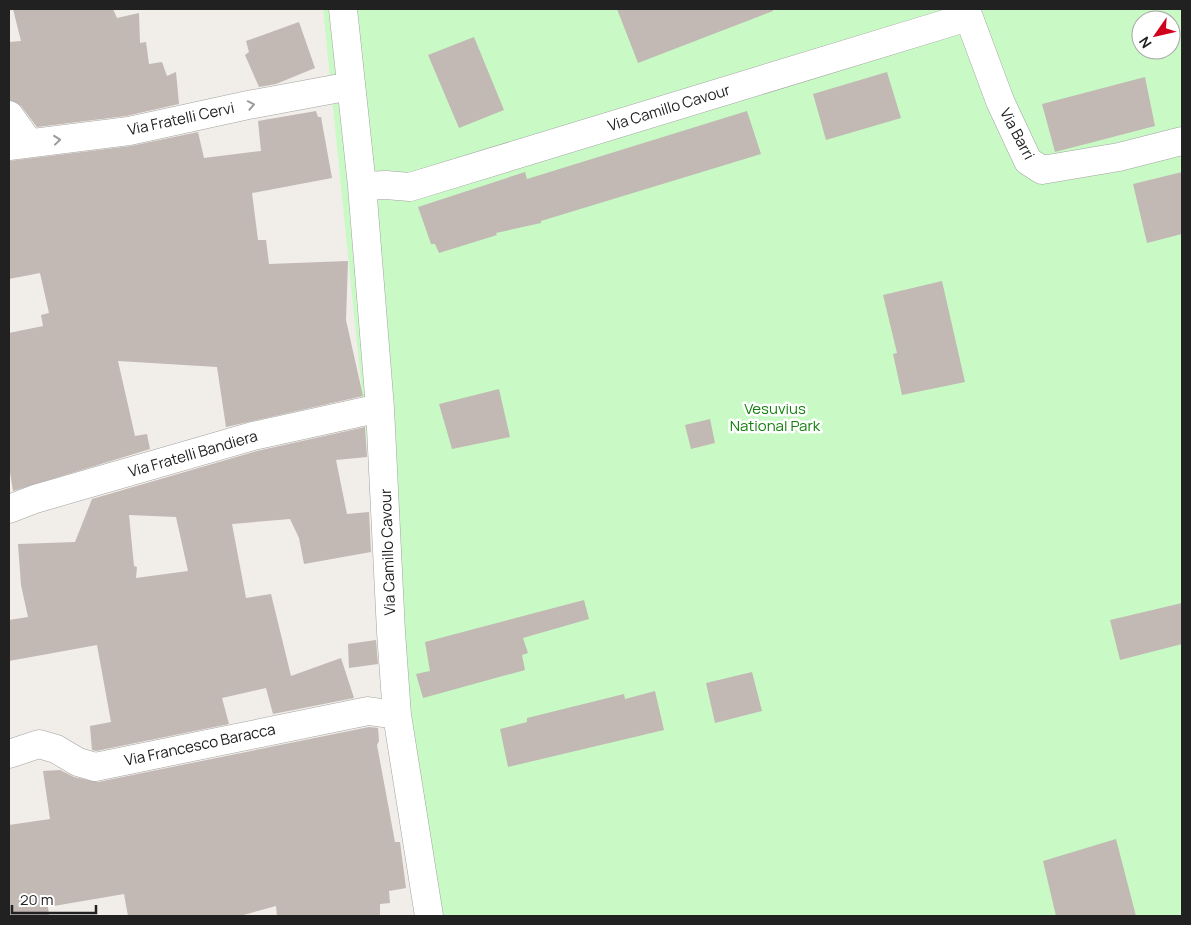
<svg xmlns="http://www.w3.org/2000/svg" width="1191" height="925" font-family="Manrope,sans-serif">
	<rect width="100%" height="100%" fill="#f1ede8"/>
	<!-- park -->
	<path fill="#c9fac6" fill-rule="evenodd" d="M 323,9 L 1182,9 L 1182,916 L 422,916 L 402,787 ZM 1141,20 L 1171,20 L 1171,50 L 1141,50 Z"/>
	<!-- building -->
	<path fill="#c2b8b4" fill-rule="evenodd" d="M 13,9 L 113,9 L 117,18 L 139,13 L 140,43 L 146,42 L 149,64 L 162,62 L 167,76 L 176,72 L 179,104 L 126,116 L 37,127 L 21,106 L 9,100 L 9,42 L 21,41 Z
		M 617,9 L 773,9 L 773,11 L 638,63 Z
		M 299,22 L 315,68 L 276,84 L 259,87 L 245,55 L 249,52 L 246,41 Z
		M 474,37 L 504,110 L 459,128 L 428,55 Z
		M 887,72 L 901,118 L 826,140 L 813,94 Z
		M 1145,77 L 1155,126 L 1055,152 L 1042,104 Z
		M 316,111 L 318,117 L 321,117 L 332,178 L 252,193 L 258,240 L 266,240 L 269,264 L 348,261 L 346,320 L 363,396 L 226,427 L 217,367 L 118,361 L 135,436 L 147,434 L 150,449 L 13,491 L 9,466 L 9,333 L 43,326 L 41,315 L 49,313 L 40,273 L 9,279 L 9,161 L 131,146 L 198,132 L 204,158 L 261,151 L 258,121 Z
		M 747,111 L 761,154 L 541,221 L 541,223 L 496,233 L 497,235 L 439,253 L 435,244 L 431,244 L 418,207 L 525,172 L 527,179 Z
		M 1182,172 L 1182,234 L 1147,243 L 1133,184 Z
		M 942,281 L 965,382 L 902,395 L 893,354 L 897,353 L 883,295 Z
		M 499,389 L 510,437 L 452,449 L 439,404 Z
		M 710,419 L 715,443 L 691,449 L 685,425 Z
		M 365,427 L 367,457 L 336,460 L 347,514 L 369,512 L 371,552 L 304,564 L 299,538 L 290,519 L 232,524 L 246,598 L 271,594 L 291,676 L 341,658 L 354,698 L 273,714 L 266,688 L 222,698 L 229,724 L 96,751 L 92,750 L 90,726 L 111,722 L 97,645 L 9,661 L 9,620 L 28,617 L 21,585 L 18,544 L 75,542 L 92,499 L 257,451 ZM 129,515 L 176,517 L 188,571 L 136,578 L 137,567 L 134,566 Z
		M 584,600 L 589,619 L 523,638 L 528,653 L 522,655 L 525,670 L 423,698 L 416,674 L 430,671 L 425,642 Z
		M 1182,603 L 1182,644 L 1120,660 L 1110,620 Z
		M 376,640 L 378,664 L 349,668 L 348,644 Z
		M 752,672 L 762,711 L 715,723 L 706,683 Z
		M 655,691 L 664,730 L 508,767 L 500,729 L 527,722 L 527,718 L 624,694 L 625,699 Z
		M 369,727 L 378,728 L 379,741 L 377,745 L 395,842 L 400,842 L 406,888 L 389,891 L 390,903 L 380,904 L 380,916 L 277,916 L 276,906 L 240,916 L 128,916 L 124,894 L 48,907 L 49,916 L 9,916 L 9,825 L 50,819 L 43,771 L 60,770 L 74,777 L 98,782 Z
		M 1116,839 L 1136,916 L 1056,916 L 1043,861 Z"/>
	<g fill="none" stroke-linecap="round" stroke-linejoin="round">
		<defs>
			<path id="minor" d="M 343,9 L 362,186 L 380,408 L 391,632 L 397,715 L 429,916
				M 968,15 L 1000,101 L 1028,161 L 1042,170 L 1119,157 L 1182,141
				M 9,115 L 29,143
				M 9,146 L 129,131 L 248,105 L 351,86
				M 362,186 L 386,185 L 410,187 L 958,20 L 968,15 L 967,9
				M 9,509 L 35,499 L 253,436 L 380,408
				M 9,754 L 39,744 L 56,749 L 78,762 L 95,767 L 368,711 L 397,715"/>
		</defs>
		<!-- minor casing -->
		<use href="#minor" stroke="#a2a2a2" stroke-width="29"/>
		<!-- minor -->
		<use href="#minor" stroke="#fff" stroke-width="28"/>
	</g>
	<!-- one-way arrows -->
	<defs><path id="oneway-chevron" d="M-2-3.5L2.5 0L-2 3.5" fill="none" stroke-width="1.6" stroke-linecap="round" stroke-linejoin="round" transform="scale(1.25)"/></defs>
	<g stroke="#9b9b9b">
		<use href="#oneway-chevron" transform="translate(251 105) rotate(-11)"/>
		<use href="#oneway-chevron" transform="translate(57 140) rotate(-6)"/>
	</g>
	<g text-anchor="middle" stroke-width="5" stroke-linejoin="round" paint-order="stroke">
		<!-- street labels -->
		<g font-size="15" fill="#212121" stroke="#fff">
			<text transform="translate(669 108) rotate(-17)" y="5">Via Camillo Cavour</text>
			<text transform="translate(181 119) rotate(-12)" y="5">Via Fratelli Cervi</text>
			<text transform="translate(1017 134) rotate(62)" y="5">Via Barri</text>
			<text transform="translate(193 454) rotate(-16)" y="5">Via Fratelli Bandiera</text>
			<text transform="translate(388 552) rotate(-92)" y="5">Via Camillo Cavour</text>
			<text transform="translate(200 745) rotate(-12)" y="5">Via Francesco Baracca</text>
		</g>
		<!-- park labels -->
		<g font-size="15" fill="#12810c" stroke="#fff">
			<text x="775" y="414">Vesuvius<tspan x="775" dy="17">National Park</tspan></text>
		</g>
	</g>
	<!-- border -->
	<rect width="1191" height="925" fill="none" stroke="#212121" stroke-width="20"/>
	<!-- north arrow -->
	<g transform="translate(1156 35) rotate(236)"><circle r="24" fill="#ffffff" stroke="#a6a6a6"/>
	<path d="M0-4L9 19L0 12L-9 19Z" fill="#d1011d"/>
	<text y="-8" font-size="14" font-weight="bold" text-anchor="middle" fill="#212121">N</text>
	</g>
	<!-- scale -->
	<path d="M12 905v8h84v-8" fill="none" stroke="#212121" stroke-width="2.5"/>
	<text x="20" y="905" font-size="15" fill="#212121" stroke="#ffffff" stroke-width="4" paint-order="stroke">20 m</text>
</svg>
